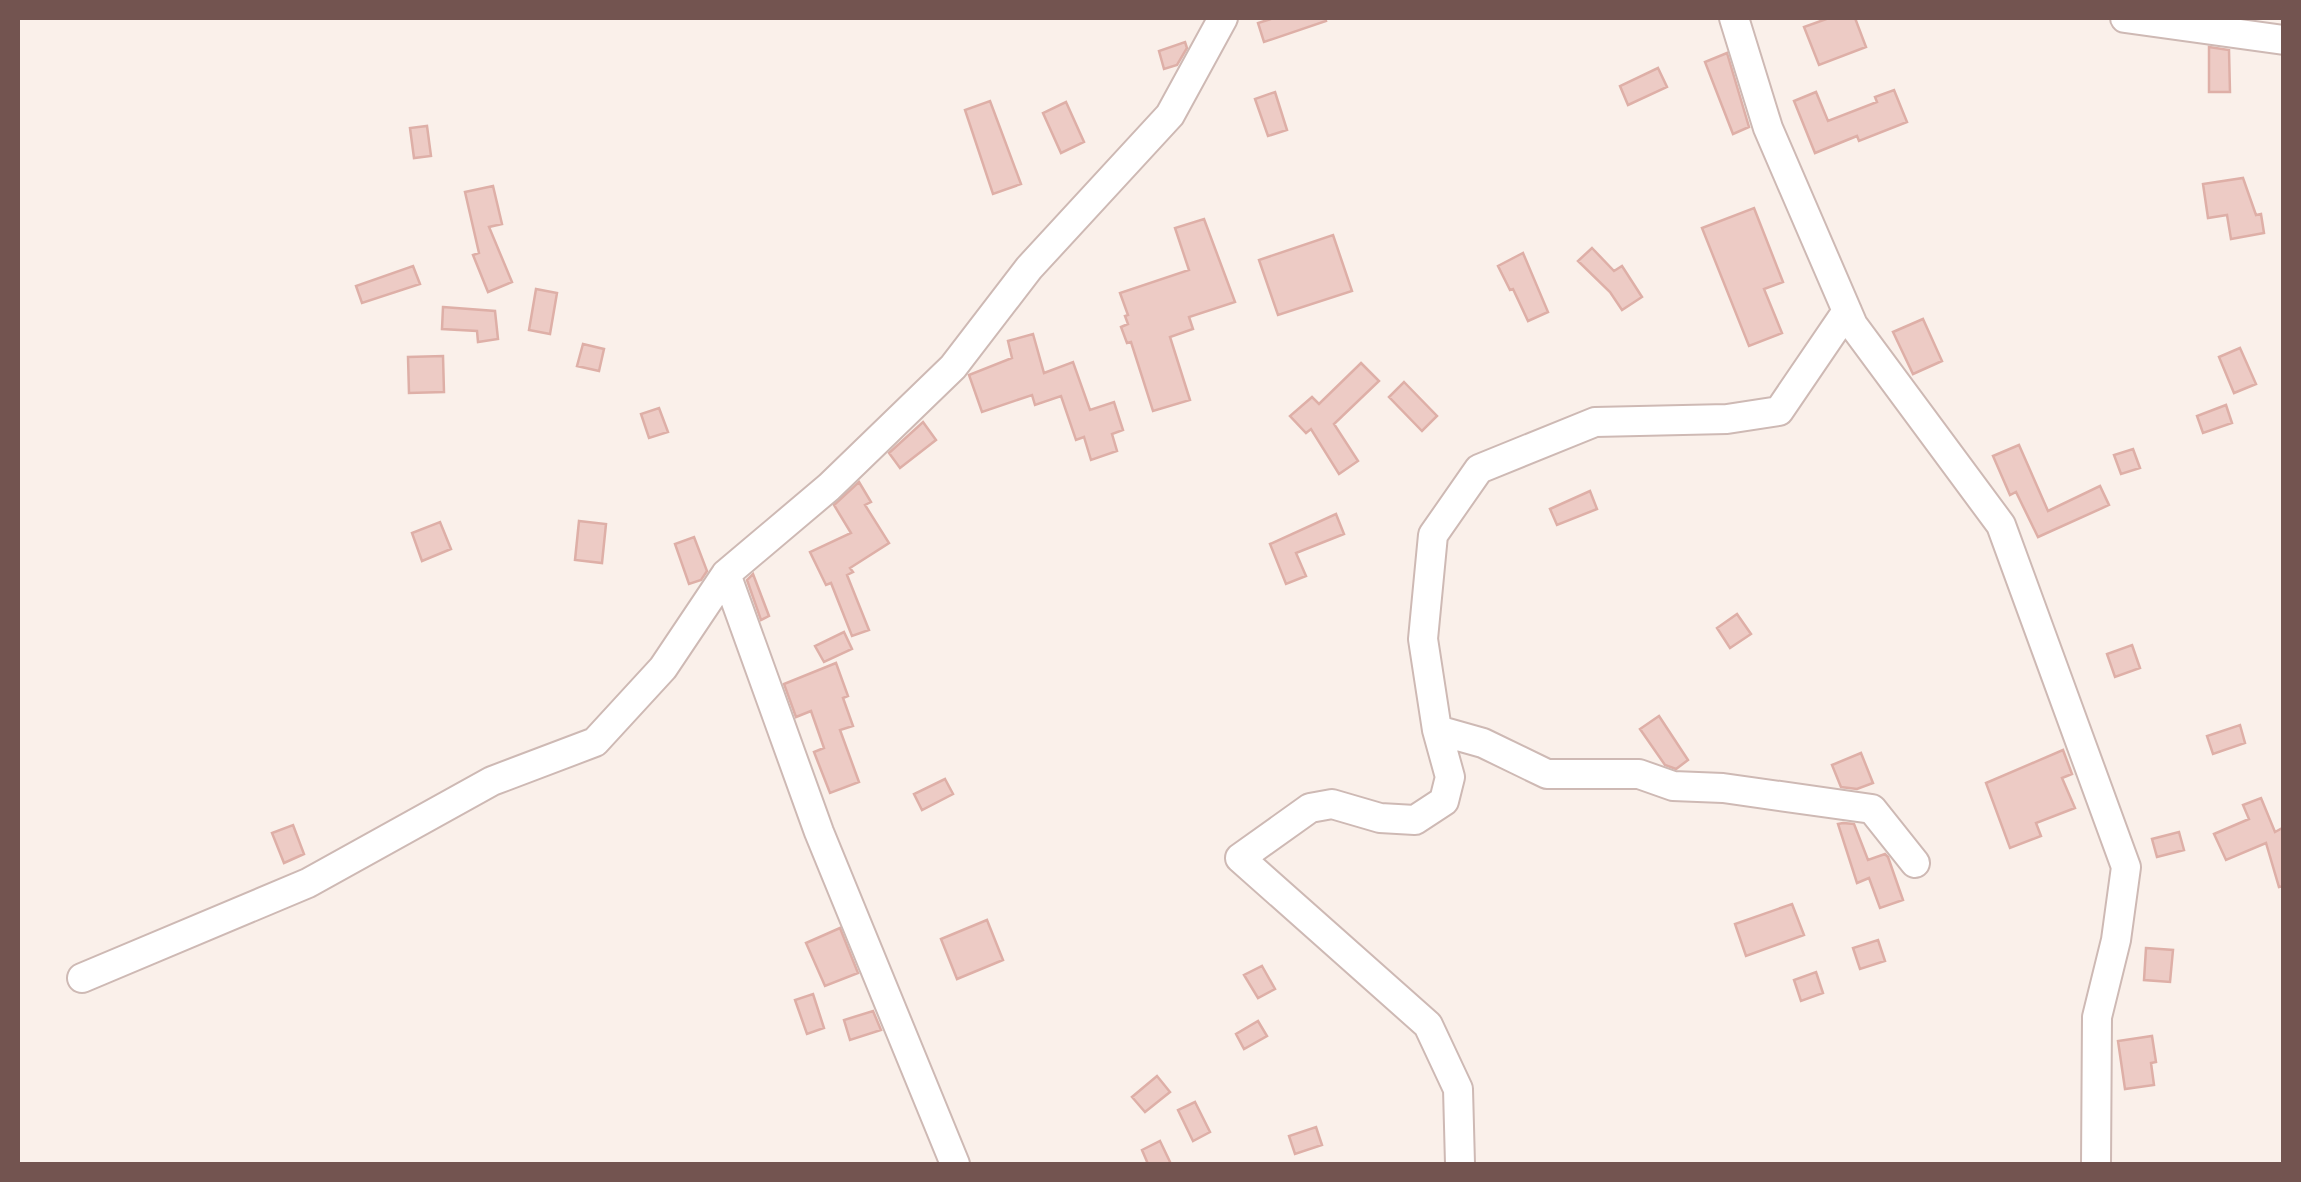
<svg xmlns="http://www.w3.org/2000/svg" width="2301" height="1182" font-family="'Alegreya Sans',sans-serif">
	<rect width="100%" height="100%" fill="#faf0ea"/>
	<!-- building -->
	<path fill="#edcbc5" stroke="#deafa7" stroke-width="2.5" d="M 1274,18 L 1325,18 L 1326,21 L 1264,42 L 1258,23 Z
		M 1829,18 L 1855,18 L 1866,47 L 1819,65 L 1804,27 Z
		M 1185,42 L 1187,48 L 1177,65 L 1164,69 L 1159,51 Z
		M 2209,47 L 2229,50 L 2230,92 L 2209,92 Z
		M 1727,53 L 1749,127 L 1733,134 L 1705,62 Z
		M 1658,68 L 1667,87 L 1628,105 L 1620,86 Z
		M 1894,90 L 1907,122 L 1859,141 L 1857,136 L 1815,153 L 1794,101 L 1816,92 L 1828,121 L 1877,102 L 1875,97 Z
		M 1275,92 L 1287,130 L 1268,136 L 1255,99 Z
		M 990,101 L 1021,184 L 993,194 L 965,110 Z
		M 1066,102 L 1084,142 L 1061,153 L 1043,113 Z
		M 427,126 L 431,156 L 414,158 L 410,128 Z
		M 2243,178 L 2256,215 L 2261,214 L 2264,233 L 2231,239 L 2227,215 L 2208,218 L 2203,184 Z
		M 493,186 L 502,224 L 489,227 L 512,282 L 488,292 L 473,255 L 479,253 L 465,192 Z
		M 1754,208 L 1783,282 L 1764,289 L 1782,333 L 1749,346 L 1702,228 Z
		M 1204,219 L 1235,302 L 1189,317 L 1193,329 L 1170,337 L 1190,400 L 1153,411 L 1131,342 L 1127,343 L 1121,327 L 1128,324 L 1125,316 L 1128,315 L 1120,293 L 1189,270 L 1175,228 Z
		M 1333,235 L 1352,291 L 1278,315 L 1259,260 Z
		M 1592,248 L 1614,271 L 1622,266 L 1642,297 L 1622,310 L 1610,292 L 1578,261 Z
		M 1523,253 L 1548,312 L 1528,321 L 1513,289 L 1510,290 L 1498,266 Z
		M 413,266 L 420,284 L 362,303 L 356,286 Z
		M 536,289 L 557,293 L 550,334 L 529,330 Z
		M 443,307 L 495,311 L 498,339 L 478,342 L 477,331 L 442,329 Z
		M 1923,319 L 1942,361 L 1913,374 L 1893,332 Z
		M 1033,334 L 1044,373 L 1073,362 L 1090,410 L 1114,402 L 1123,430 L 1112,434 L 1117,451 L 1091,460 L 1084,437 L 1076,440 L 1061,396 L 1035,405 L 1032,395 L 982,412 L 969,375 L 1012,358 L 1008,341 Z
		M 583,344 L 604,349 L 599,371 L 577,366 Z
		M 2240,348 L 2256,384 L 2234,393 L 2219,357 Z
		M 443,356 L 444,392 L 409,393 L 408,357 Z
		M 1361,363 L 1379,381 L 1334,424 L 1358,461 L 1339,474 L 1311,429 L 1306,433 L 1290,416 L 1312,397 L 1319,404 Z
		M 1404,382 L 1437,416 L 1422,431 L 1389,397 Z
		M 2226,405 L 2232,423 L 2203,433 L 2197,416 Z
		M 659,408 L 668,432 L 649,438 L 641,414 Z
		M 923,422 L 936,440 L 900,468 L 889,453 Z
		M 2019,445 L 2048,511 L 2100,486 L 2109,505 L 2038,537 L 2016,492 L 2010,495 L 1993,456 Z
		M 2133,449 L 2140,468 L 2121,474 L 2114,455 Z
		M 859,482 L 871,502 L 865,505 L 889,543 L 850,568 L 853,572 L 847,575 L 869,630 L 852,636 L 831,583 L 826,585 L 810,552 L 851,533 L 834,505 Z
		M 1590,491 L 1597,509 L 1557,525 L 1550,509 Z
		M 1336,514 L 1344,534 L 1296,553 L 1306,576 L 1286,584 L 1270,544 Z
		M 579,521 L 606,524 L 602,563 L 575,560 Z
		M 440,522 L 451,549 L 422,561 L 412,533 Z
		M 694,537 L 707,571 L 701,580 L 689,584 L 675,544 Z
		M 753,574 L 769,616 L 761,620 L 747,580 Z
		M 1737,614 L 1751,634 L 1730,648 L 1717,628 Z
		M 844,632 L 852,649 L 824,662 L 815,646 Z
		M 2132,645 L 2140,668 L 2115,677 L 2107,654 Z
		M 836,663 L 848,696 L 843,698 L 853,726 L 840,730 L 859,782 L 830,793 L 814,752 L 824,748 L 811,711 L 796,717 L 784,684 Z
		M 1659,716 L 1688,760 L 1676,769 L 1665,765 L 1640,729 Z
		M 2240,725 L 2245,743 L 2213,754 L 2207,736 Z
		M 2063,750 L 2072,774 L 2062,778 L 2075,808 L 2036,823 L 2041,836 L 2010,848 L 1986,783 Z
		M 1861,753 L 1873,783 L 1857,789 L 1841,787 L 1832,765 Z
		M 945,779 L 953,794 L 922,810 L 914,794 Z
		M 2261,798 L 2275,832 L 2284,827 L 2284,886 L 2279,887 L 2266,843 L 2226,860 L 2214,834 L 2249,819 L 2243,805 Z
		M 1843,823 L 1854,824 L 1868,860 L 1885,854 L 1888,857 L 1903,900 L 1880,908 L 1869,878 L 1857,883 L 1838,824 Z
		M 293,825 L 304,854 L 284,863 L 272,833 Z
		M 2179,832 L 2184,850 L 2157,857 L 2152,839 Z
		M 1792,904 L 1804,935 L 1746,956 L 1735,924 Z
		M 987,920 L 1003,960 L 957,979 L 941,939 Z
		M 840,928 L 858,973 L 825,986 L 806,943 Z
		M 1878,940 L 1885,961 L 1860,969 L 1853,948 Z
		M 2146,948 L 2173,950 L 2170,982 L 2144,980 Z
		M 1262,966 L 1275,989 L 1258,998 L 1244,975 Z
		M 1816,972 L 1823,993 L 1801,1001 L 1794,980 Z
		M 813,994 L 824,1028 L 807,1034 L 795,1000 Z
		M 873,1011 L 881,1030 L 850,1040 L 844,1020 Z
		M 1258,1021 L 1267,1036 L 1244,1049 L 1236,1034 Z
		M 2152,1036 L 2156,1062 L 2151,1063 L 2154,1085 L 2125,1089 L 2118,1041 Z
		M 1157,1076 L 1170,1092 L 1145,1112 L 1132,1097 Z
		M 1195,1102 L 1210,1132 L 1193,1141 L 1178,1110 Z
		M 1316,1127 L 1322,1145 L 1295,1154 L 1289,1136 Z
		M 1160,1141 L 1171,1164 L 1148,1164 L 1142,1150 Z"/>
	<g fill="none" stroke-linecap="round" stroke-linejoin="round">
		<defs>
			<path id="street" d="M 1734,18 L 1768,128 L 1853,325 L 2001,525 L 2126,867 L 2116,940 L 2097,1017 L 2096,1164
				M 2125,18 L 2284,40
				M 726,574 L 819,832 L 955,1164
				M 1437,730 L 1483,743 L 1547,774 L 1639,774 L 1673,786 L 1723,788 L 1872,809 L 1915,863
				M 82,978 L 308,883 L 492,781 L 595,742 L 663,668 L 726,574 L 829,487 L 953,367 L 1029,268 L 1170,115 L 1223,18
				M 1460,1164 L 1458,1089 L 1428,1025 L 1240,858 L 1310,808 L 1332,804 L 1380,818 L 1415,820 L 1444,801 L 1450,777 L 1437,730 L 1423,639 L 1433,535 L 1479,469 L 1595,422 L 1727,419 L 1779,411 L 1847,311"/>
		</defs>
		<!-- street casing -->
		<use href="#street" stroke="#ceb9b4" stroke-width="32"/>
		<!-- street -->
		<use href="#street" stroke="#fff" stroke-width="28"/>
	</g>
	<!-- border -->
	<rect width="2301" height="1182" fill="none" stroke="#735450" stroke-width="40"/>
</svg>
